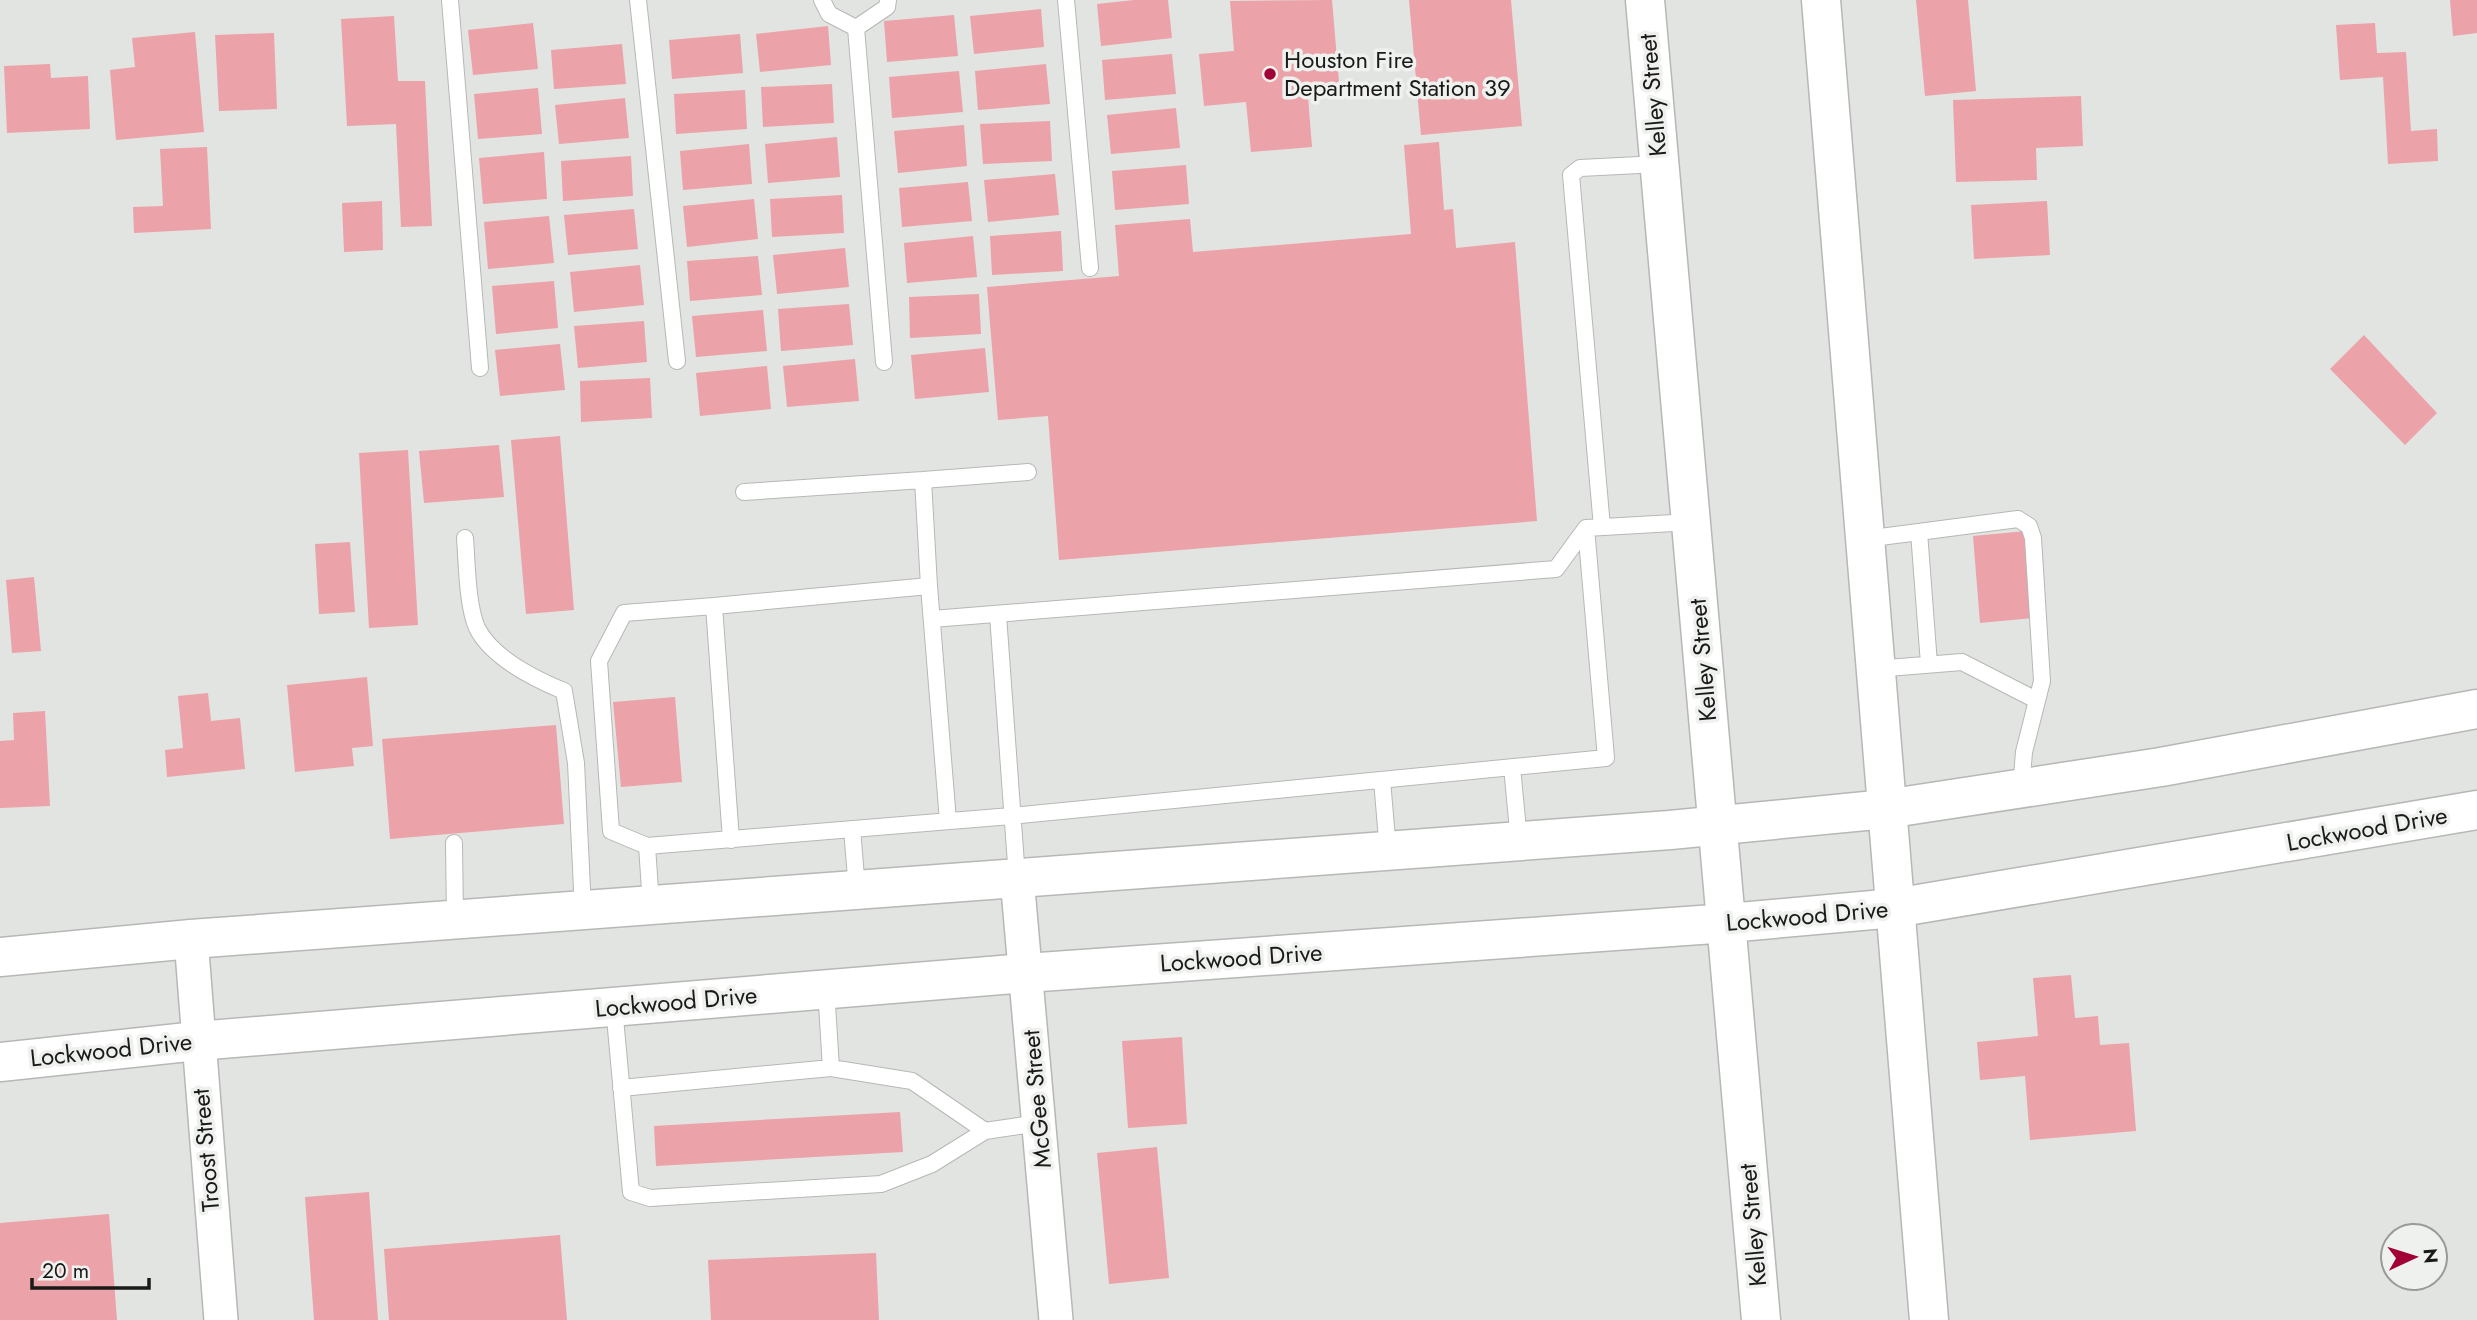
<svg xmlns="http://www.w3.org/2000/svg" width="2477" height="1320" font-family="Jost,sans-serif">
	<rect width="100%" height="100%" fill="#e2e4e1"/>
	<!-- building -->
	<path fill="#eba2a9" d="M 1134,0 L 1168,0 L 1172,38 L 1101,46 L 1097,4 Z
		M 1332,0 L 1340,94 L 1308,97 L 1312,147 L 1251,152 L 1246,102 L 1204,106 L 1199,54 L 1234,51 L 1230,1 Z
		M 1409,0 L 1511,0 L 1522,126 L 1421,135 Z
		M 1916,0 L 1968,0 L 1976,91 L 1925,96 Z
		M 2450,0 L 2477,0 L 2477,33 L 2453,36 Z
		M 1041,9 L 1044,47 L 974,54 L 970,16 Z
		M 954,15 L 958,56 L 887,62 L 884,21 Z
		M 394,16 L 398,81 L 425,81 L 432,226 L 401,227 L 396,124 L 347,126 L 341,19 Z
		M 533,23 L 538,69 L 473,75 L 468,30 Z
		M 2375,23 L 2377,53 L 2406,52 L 2411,131 L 2437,129 L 2438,161 L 2388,164 L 2383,77 L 2340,80 L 2336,25 Z
		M 828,26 L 831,65 L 760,72 L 756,34 Z
		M 195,32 L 204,132 L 116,140 L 110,70 L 135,67 L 132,38 Z
		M 274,33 L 277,109 L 219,111 L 215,35 Z
		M 740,34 L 743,73 L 672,79 L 669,40 Z
		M 622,44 L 626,84 L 554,89 L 551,50 Z
		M 1172,54 L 1176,94 L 1105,100 L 1102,60 Z
		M 50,64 L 51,78 L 88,76 L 90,129 L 7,133 L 4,66 Z
		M 1046,64 L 1050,104 L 978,110 L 975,71 Z
		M 959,71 L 963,112 L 892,118 L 889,77 Z
		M 832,84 L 834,123 L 763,127 L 761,87 Z
		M 538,88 L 542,134 L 478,139 L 474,94 Z
		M 745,90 L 747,129 L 676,134 L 674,94 Z
		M 2081,96 L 2083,146 L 2036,148 L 2037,180 L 1956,182 L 1953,100 Z
		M 625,98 L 629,138 L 559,144 L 555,105 Z
		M 1176,108 L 1180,148 L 1111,154 L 1107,115 Z
		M 1050,121 L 1052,161 L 983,164 L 980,124 Z
		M 964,125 L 967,166 L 898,173 L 894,131 Z
		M 837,137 L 840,177 L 768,183 L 765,144 Z
		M 1439,142 L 1444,210 L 1453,209 L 1456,248 L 1515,242 L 1537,521 L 1059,560 L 1048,416 L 998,420 L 987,287 L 1119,276 L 1115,225 L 1190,219 L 1193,252 L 1411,234 L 1404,145 Z
		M 749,144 L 752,184 L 683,190 L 680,151 Z
		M 207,147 L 211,229 L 134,233 L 133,207 L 163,206 L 160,149 Z
		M 544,152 L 547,199 L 483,204 L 479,158 Z
		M 631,156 L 633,196 L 563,201 L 561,161 Z
		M 1186,165 L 1189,204 L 1115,210 L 1112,171 Z
		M 1055,174 L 1059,215 L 988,222 L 984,180 Z
		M 968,182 L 972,221 L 902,227 L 899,188 Z
		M 842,195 L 844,233 L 772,237 L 770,199 Z
		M 754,199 L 758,239 L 687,247 L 683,206 Z
		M 382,201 L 383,250 L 344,252 L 342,203 Z
		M 2047,201 L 2050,255 L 1974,259 L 1971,205 Z
		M 634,209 L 638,249 L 568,255 L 564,215 Z
		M 549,216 L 554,263 L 488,269 L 484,222 Z
		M 1061,231 L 1063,271 L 992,275 L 990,236 Z
		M 973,236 L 977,277 L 907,283 L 904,243 Z
		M 845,248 L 849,287 L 777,294 L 773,255 Z
		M 758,256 L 762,295 L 690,301 L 687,261 Z
		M 640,265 L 644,305 L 574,312 L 570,272 Z
		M 554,281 L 558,328 L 496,334 L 492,286 Z
		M 979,294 L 981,334 L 910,338 L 909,297 Z
		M 849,304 L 853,345 L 781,351 L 778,309 Z
		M 763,310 L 767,351 L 696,357 L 692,316 Z
		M 644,321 L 647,362 L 578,368 L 574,326 Z
		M 2364,335 L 2437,413 L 2405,445 L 2330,369 Z
		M 560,344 L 565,390 L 500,396 L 495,350 Z
		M 985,348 L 989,392 L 915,399 L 911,355 Z
		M 855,359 L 859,401 L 787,407 L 783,366 Z
		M 767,366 L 771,409 L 700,416 L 696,373 Z
		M 650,378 L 652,418 L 581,422 L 580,381 Z
		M 560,436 L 574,610 L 526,614 L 511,440 Z
		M 499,445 L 504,497 L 424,503 L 419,451 Z
		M 408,450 L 418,625 L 369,628 L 359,453 Z
		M 2026,531 L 2033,618 L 1980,623 L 1973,536 Z
		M 350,542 L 355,612 L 319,614 L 315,544 Z
		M 34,577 L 41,651 L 12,653 L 6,580 Z
		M 367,677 L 373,746 L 352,748 L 354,766 L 295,772 L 287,685 Z
		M 208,693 L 211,721 L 240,718 L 245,769 L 167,777 L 165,750 L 183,748 L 178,696 Z
		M 675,697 L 682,782 L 621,787 L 613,702 Z
		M 45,711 L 50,806 L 0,808 L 0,741 L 14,740 L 13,713 Z
		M 556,725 L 564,824 L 390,839 L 382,739 Z
		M 2071,975 L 2075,1018 L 2098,1016 L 2100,1045 L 2129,1043 L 2136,1131 L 2030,1140 L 2025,1076 L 1980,1080 L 1977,1042 L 2038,1036 L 2033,978 Z
		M 1182,1037 L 1187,1124 L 1128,1128 L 1122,1041 Z
		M 900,1112 L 903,1152 L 656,1166 L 654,1126 Z
		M 1157,1147 L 1169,1278 L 1109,1284 L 1097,1153 Z
		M 369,1192 L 378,1320 L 314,1320 L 305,1197 Z
		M 109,1214 L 117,1320 L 0,1320 L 0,1223 Z
		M 560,1235 L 567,1320 L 389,1320 L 384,1249 Z
		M 876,1253 L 879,1320 L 711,1320 L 708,1260 Z"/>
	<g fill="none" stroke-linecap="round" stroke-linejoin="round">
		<defs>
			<path id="service" d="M 450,0 L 480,368
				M 638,0 L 677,361
				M 822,0 L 829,14 L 856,28 L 887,7 L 888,0
				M 1066,0 L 1090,268
				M 856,28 L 884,362
				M 744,492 L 923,480
				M 1602,527 L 1571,175 L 1580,168 L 1659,164
				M 1919,532 L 1929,664
				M 465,538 C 467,563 467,605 477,628 C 492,658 535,679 564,691 L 576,763 L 583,910
				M 1865,539 L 2018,519 L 2029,526 L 2033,538 L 2042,681 L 2024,752 L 2021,789
				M 929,586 L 923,480 L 1028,472
				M 998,615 L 1017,878
				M 932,619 L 1556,569 L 1586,528 L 1691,522
				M 1875,669 L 1962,662 L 2036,700
				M 1512,767 L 1519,841
				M 1382,780 L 1388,851
				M 852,829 L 857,890
				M 731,840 L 714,606 L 929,586 L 948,821
				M 454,843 L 455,920
				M 647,846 L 611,831 L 599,661 L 624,613 L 714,606
				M 651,905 L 647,846 L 1011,816 L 1606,758 L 1586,528
				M 614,1007 L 631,1192 L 650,1198 L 881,1184 L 932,1164 L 985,1131 L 1039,1123
				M 831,1068 L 912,1081 L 985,1131
				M 621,1088 L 831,1068 L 826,989"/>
			<path id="minor" d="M 1017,878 L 1056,1320
				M 191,939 L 221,1320"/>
			<path id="secondary" d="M 1645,0 L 1761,1320
				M 1821,0 L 1929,1320
				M 0,957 L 191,939 L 1670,830 L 1886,809 L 2161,767 L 2477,709
				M 0,1062 L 197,1041 L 1026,973 L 1728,923 L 1895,908 L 2477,810"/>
		</defs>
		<!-- service casing -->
		<use href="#service" stroke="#b6b8b5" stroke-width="18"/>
		<!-- minor casing -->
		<use href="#minor" stroke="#b6b8b5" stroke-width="36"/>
		<!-- secondary casing -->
		<use href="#secondary" stroke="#b6b8b5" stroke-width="41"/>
		<!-- service -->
		<use href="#service" stroke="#fff" stroke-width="16"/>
		<!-- minor -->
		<use href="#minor" stroke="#fff" stroke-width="33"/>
		<!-- secondary -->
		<use href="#secondary" stroke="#fff" stroke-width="38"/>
	</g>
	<!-- markers -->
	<circle fill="#a10137" stroke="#eff1ee" stroke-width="2.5" cx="1270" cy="74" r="7"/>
	<g text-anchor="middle" stroke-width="7" stroke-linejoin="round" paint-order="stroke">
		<!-- poi labels -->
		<g font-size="24" fill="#1a1a19" stroke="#eff1ee" text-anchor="start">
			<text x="1284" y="68">Houston Fire<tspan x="1284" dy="28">Department Station 39</tspan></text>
		</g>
		<!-- street labels -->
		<g font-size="24" fill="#1a1a19" stroke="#eff1ee">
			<text transform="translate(1653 95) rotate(-95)" y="8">Kelley Street</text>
			<text transform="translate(1703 660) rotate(-95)" y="8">Kelley Street</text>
			<text transform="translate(2367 829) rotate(-10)" y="8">Lockwood Drive</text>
			<text transform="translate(1807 916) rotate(-5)" y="8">Lockwood Drive</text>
			<text transform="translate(1241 958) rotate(-4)" y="8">Lockwood Drive</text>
			<text transform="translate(676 1002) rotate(-5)" y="8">Lockwood Drive</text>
			<text transform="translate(111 1050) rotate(-6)" y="8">Lockwood Drive</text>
			<text transform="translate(1037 1099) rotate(-95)" y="8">McGee Street</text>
			<text transform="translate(206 1150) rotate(-95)" y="8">Troost Street</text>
			<text transform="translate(1753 1225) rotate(-95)" y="8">Kelley Street</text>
		</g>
	</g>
	<!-- north arrow -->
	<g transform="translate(2414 1257) rotate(86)"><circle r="33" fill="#eff1ee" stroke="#9a9b99" stroke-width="2"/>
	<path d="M0-5L12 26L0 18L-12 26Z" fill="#a10137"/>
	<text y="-10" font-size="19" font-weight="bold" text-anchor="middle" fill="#1a1a19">N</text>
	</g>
	<!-- scale -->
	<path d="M32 1278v10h117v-10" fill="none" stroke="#1a1a19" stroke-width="3.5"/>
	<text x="42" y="1278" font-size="21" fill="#1a1a19" stroke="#eff1ee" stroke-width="5" paint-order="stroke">20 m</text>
</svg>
